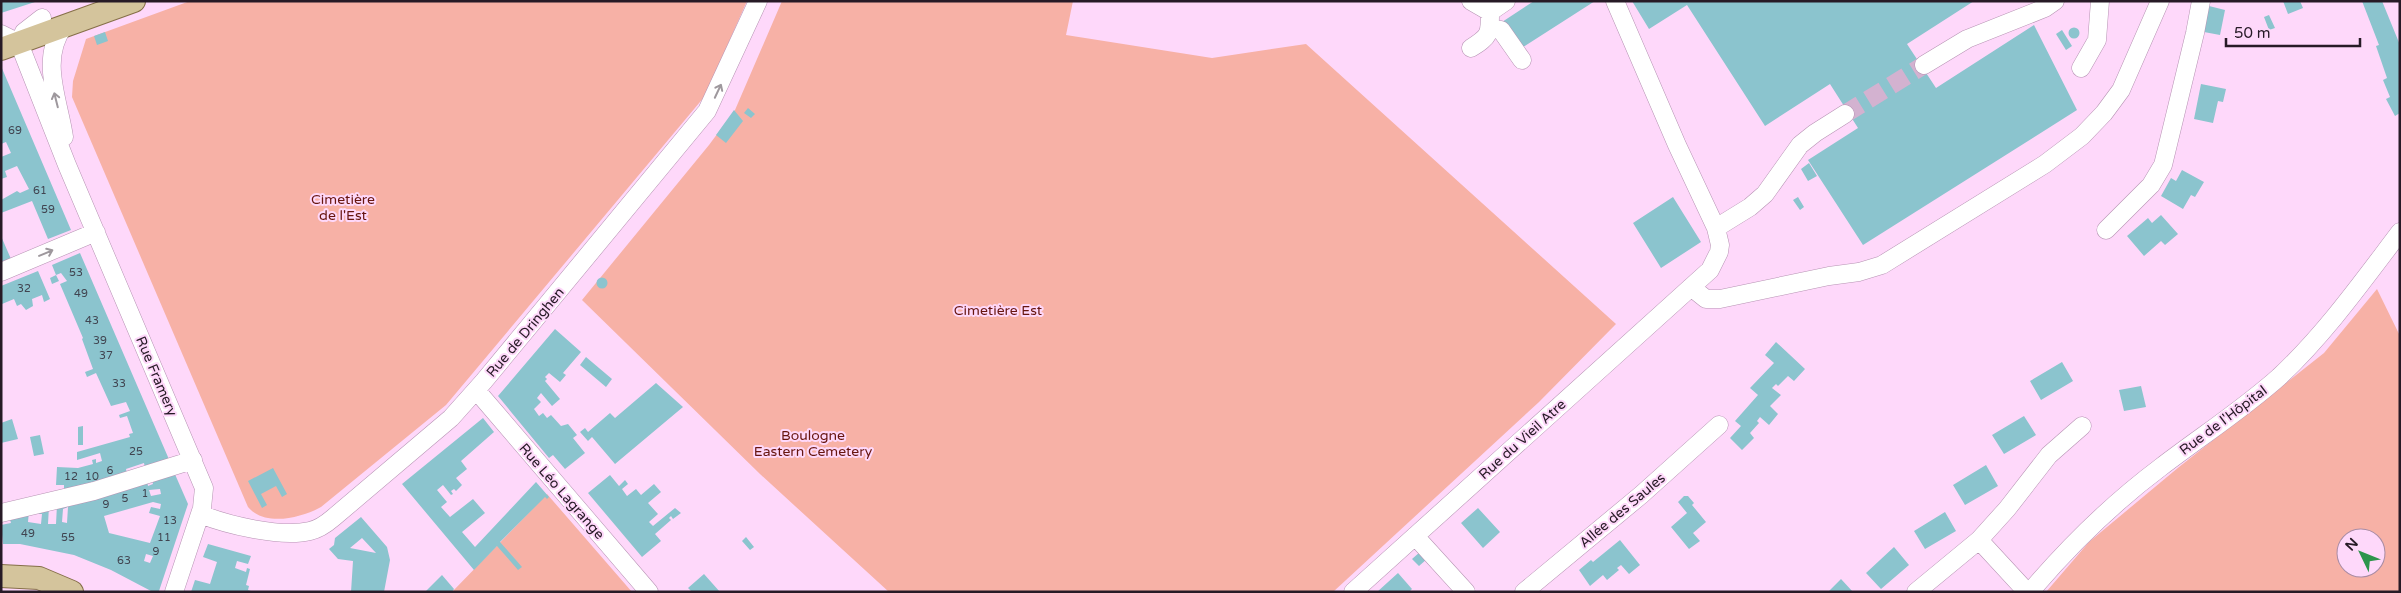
<svg xmlns="http://www.w3.org/2000/svg" width="2401" height="593" font-family="'Varela Round',sans-serif">
	<rect width="100%" height="100%" fill="#fed8fa"/>
	<!-- green -->
	<path fill="#f7b1a6" fill-rule="evenodd" d="M 190,1 L 747,1 L 705,96 L 446,405 L 321,507 C 301,518 265,527 248,507 L 72,97 L 73,81 L 86,39 Z
		M 782,1 L 1073,1 L 1066,35 L 1212,58 L 1306,44 L 1616,324 L 1539,402 L 1333,592 L 889,592 L 760,474 L 582,300 L 709,145 L 735,110 Z
		M 2377,289 L 2400,336 L 2400,592 L 2046,592 L 2089,542 L 2179,467 L 2324,353 ZM 2346,538 L 2376,538 L 2376,568 L 2346,568 Z
		M 547,494 L 632,592 L 452,592 Z"/>
	<!-- building -->
	<path fill="#8bc4ce" fill-rule="evenodd" d="M 1,1 L 35,1 L 35,2 L 1,13 Z
		M 1534,1 L 1595,1 L 1520,49 L 1502,22 Z
		M 1632,1 L 1974,1 L 1907,44 L 1936,88 L 2034,25 L 2077,110 L 1863,245 L 1808,160 L 1858,128 L 1830,84 L 1765,126 L 1687,5 L 1649,29 Z
		M 2283,1 L 2300,1 L 2303,8 L 2288,14 Z
		M 2362,1 L 2382,1 L 2400,45 L 2400,113 L 2395,116 L 2386,99 L 2390,97 L 2383,80 L 2387,78 L 2376,46 L 2379,45 Z
		M 2209,6 L 2225,10 L 2220,35 L 2204,32 Z
		M 2269,15 L 2275,28 L 2269,30 L 2264,17 Z
		M2068.5 33a5.5 5.5 0 1 1 11 0a5.5 5.5 0 1 1-11 0Z
		M 2062,30 L 2072,46 L 2066,50 L 2056,34 Z
		M 105,32 L 108,41 L 97,45 L 94,36 Z
		M 1,66 L 71,230 L 48,239 L 32,201 L 1,213 L 1,200 L 17,191 L 20,193 L 29,189 L 17,166 L 5,171 L 7,177 L 1,179 L 1,157 L 11,153 L 6,142 L 1,144 Z
		M 2201,84 L 2226,89 L 2223,102 L 2218,101 L 2213,123 L 2194,119 Z
		M 748,108 L 755,114 L 751,118 L 744,113 Z
		M 734,110 L 743,121 L 726,143 L 716,135 Z
		M 1809,163 L 1817,176 L 1808,181 L 1801,169 Z
		M 2182,170 L 2204,182 L 2195,197 L 2191,195 L 2183,209 L 2161,196 L 2171,178 L 2176,181 Z
		M 1673,197 L 1701,242 L 1661,268 L 1633,223 Z
		M 1798,197 L 1804,207 L 1800,210 L 1793,200 Z
		M 2161,215 L 2178,234 L 2165,245 L 2161,241 L 2144,256 L 2127,236 L 2148,218 L 2152,223 Z
		M 1,236 L 11,259 L 1,263 Z
		M 80,253 L 171,464 L 145,468 L 144,463 L 126,469 L 128,477 L 64,494 L 64,485 L 56,485 L 57,467 L 78,468 L 93,464 L 92,460 L 96,459 L 96,463 L 102,461 L 100,453 L 77,460 L 77,452 L 130,437 L 129,434 L 133,433 L 127,416 L 120,418 L 119,415 L 130,411 L 126,402 L 111,406 L 96,373 L 87,377 L 85,372 L 93,369 L 82,339 L 83,338 L 60,284 L 67,281 L 61,273 L 56,275 L 52,265 Z
		M 38,271 L 50,299 L 44,302 L 42,295 L 32,299 L 33,306 L 26,310 L 21,304 L 17,306 L 14,299 L 2,304 L 1,286 Z
		M 56,275 L 59,281 L 52,284 L 50,278 Z
		M596.5 283a5.5 5.5 0 1 1 11 0a5.5 5.5 0 1 1-11 0Z
		M 555,329 L 581,352 L 563,373 L 566,375 L 560,382 L 549,373 L 545,377 L 547,379 L 545,381 L 560,399 L 552,406 L 541,393 L 537,398 L 541,402 L 534,409 L 539,416 L 543,413 L 547,418 L 551,415 L 561,426 L 568,424 L 577,435 L 573,438 L 585,453 L 565,469 L 553,455 L 549,458 L 498,396 Z
		M 1776,342 L 1805,369 L 1794,381 L 1788,376 L 1778,386 L 1776,384 L 1772,388 L 1781,395 L 1770,406 L 1778,414 L 1769,425 L 1760,417 L 1757,421 L 1759,423 L 1750,433 L 1754,438 L 1742,450 L 1730,438 L 1741,426 L 1735,421 L 1758,395 L 1750,388 L 1774,363 L 1765,355 Z
		M 586,357 L 612,379 L 606,387 L 580,365 Z
		M 2062,362 L 2073,381 L 2041,400 L 2030,381 Z
		M 656,383 L 683,407 L 615,464 L 592,437 L 588,441 L 580,432 L 585,428 L 588,432 L 610,413 L 615,418 Z
		M 2141,386 L 2146,407 L 2124,411 L 2119,390 Z
		M 2024,416 L 2036,435 L 2004,454 L 1992,435 Z
		M 483,418 L 494,432 L 461,461 L 467,469 L 456,478 L 462,485 L 456,491 L 454,489 L 451,491 L 453,494 L 451,495 L 443,485 L 437,490 L 447,502 L 441,507 L 450,517 L 473,499 L 485,513 L 462,532 L 475,547 L 536,482 L 549,497 L 547,499 L 545,497 L 500,542 L 522,567 L 518,570 L 497,546 L 474,570 L 402,484 Z
		M 12,419 L 18,439 L 1,443 L 1,423 Z
		M 83,426 L 83,445 L 78,445 L 78,427 Z
		M 40,435 L 44,454 L 34,456 L 30,437 Z
		M 1986,465 L 1998,486 L 1965,505 L 1953,485 Z
		M 273,468 L 287,494 L 282,497 L 276,486 L 261,494 L 267,505 L 262,508 L 248,481 Z
		M 174,472 L 188,504 L 159,591 L 151,591 L 111,570 L 74,555 L 20,544 L 3,544 L 1,525 L 11,523 L 9,516 L 29,511 L 28,522 L 41,524 L 42,514 L 39,514 L 39,509 L 49,506 L 48,524 L 56,524 L 57,505 L 147,480 L 148,486 L 153,484 L 152,478 ZM 160,489 L 161,494 L 151,496 L 149,490 ZM 153,502 L 161,504 L 160,509 L 151,507 L 149,513 L 160,516 L 150,543 L 109,533 L 104,516 ZM 68,507 L 67,523 L 62,522 L 63,509 ZM 146,554 L 153,556 L 150,563 L 144,561 Z
		M 610,475 L 619,486 L 625,480 L 628,484 L 622,489 L 627,496 L 636,489 L 641,495 L 654,484 L 661,492 L 648,503 L 658,514 L 649,522 L 653,526 L 675,508 L 681,513 L 673,519 L 671,516 L 669,518 L 671,520 L 655,534 L 661,541 L 642,557 L 588,493 Z
		M 1684,496 L 1688,496 L 1694,503 L 1692,505 L 1706,522 L 1693,533 L 1700,541 L 1689,549 L 1671,527 L 1687,513 L 1678,502 Z
		M 1478,508 L 1500,532 L 1483,548 L 1461,523 Z
		M 1945,512 L 1956,531 L 1925,549 L 1914,531 Z
		M 361,517 L 387,547 L 390,560 L 384,592 L 351,592 L 353,561 L 338,559 L 329,549 L 334,545 L 335,538 ZM 362,538 L 376,553 L 350,548 Z
		M 746,537 L 754,547 L 750,550 L 742,541 Z
		M 1620,540 L 1640,565 L 1629,574 L 1621,565 L 1617,568 L 1619,570 L 1607,580 L 1603,575 L 1590,586 L 1579,570 L 1591,560 L 1593,562 Z
		M 208,544 L 251,556 L 248,564 L 237,561 L 235,568 L 246,572 L 247,568 L 250,569 L 246,585 L 249,586 L 248,590 L 254,592 L 191,592 L 195,580 L 210,584 L 217,562 L 203,557 Z
		M 1894,547 L 1909,565 L 1881,589 L 1866,573 Z
		M 1420,552 L 1427,559 L 1419,566 L 1412,559 Z
		M 1398,573 L 1412,589 L 1409,592 L 1377,592 Z
		M 704,574 L 720,592 L 692,592 L 688,588 Z
		M 442,575 L 454,589 L 452,592 L 425,592 Z
		M 1841,579 L 1853,592 L 1828,592 Z"/>
	<g fill="none" stroke-linecap="round" stroke-linejoin="round">
		<!-- minor-tunnel -->
		<path stroke="#d3b2d0" stroke-width="18" stroke-dasharray="18 9" stroke-linecap="butt" d="M 1845,114 L 1924,65"/>
		<defs>
			<path id="minor" d="M 1471,1 L 1490,12
				M 1490,12 L 1506,1
				M 64,26 C 39,59 59,101 64,137
				M 1490,28 L 1501,30 L 1522,60
				M 1,34 L 19,43
				M 19,43 L 67,165 L 204,488 L 202,508 L 174,592
				M 19,43 L 24,32 L 42,18
				M 1471,48 C 1490,36 1490,34 1490,12
				M 1924,65 L 1967,39 L 2045,8 L 2055,1
				M 2081,68 L 2097,40 L 2100,1
				M 1716,228 L 1750,207 L 1765,194 L 1800,145 L 1815,133 L 1845,114
				M 2106,230 L 2151,185 L 2163,165 L 2195,33 L 2201,1
				M 1,272 L 96,232
				M 1691,287 L 1706,299 L 1720,299 L 1829,276 L 1859,272 L 1882,265 L 2045,164 L 2082,136 L 2104,113 L 2121,90 L 2160,1
				M 476,390 L 649,592
				M 1,513 L 94,491 L 193,460
				M 200,514 C 227,525 281,538 310,531 C 319,529 326,524 333,518 L 451,418 L 484,381 L 707,111 L 758,1
				M 1415,536 L 1466,592
				M 1979,540 L 2027,592
				M 1353,592 L 1710,270 L 1719,252 L 1720,245 L 1716,228 L 1677,145 L 1615,1
				M 1524,592 L 1641,495 L 1719,425
				M 1916,592 L 1979,540 L 2007,509 L 2049,455 L 2082,426
				M 2030,592 C 2069,546 2113,503 2161,467 C 2200,437 2242,410 2279,377 C 2325,334 2362,282 2400,232"/>
			<path id="major" d="M 1,49 L 134,1
				M 1,576 L 39,578 L 72,592"/>
		</defs>
		<!-- minor casing -->
		<use href="#minor" stroke="#b693b3" stroke-width="19"/>
		<!-- major casing -->
		<use href="#major" stroke="#856f48" stroke-width="24"/>
		<!-- minor -->
		<use href="#minor" stroke="#fff" stroke-width="18"/>
		<!-- major -->
		<use href="#major" stroke="#d4c49c" stroke-width="22"/>
	</g>
	<!-- one-way arrows -->
	<defs><path id="oneway-shaft" d="M-6 0H5M1.5-3L5.5 0L1.5 3" fill="none" stroke-width="1.6" stroke-linecap="round" stroke-linejoin="round" transform="scale(1.25)"/></defs>
	<g stroke="#9e989d">
		<use href="#oneway-shaft" transform="translate(718 91) rotate(-65)"/>
		<use href="#oneway-shaft" transform="translate(56 100) rotate(-104)"/>
		<use href="#oneway-shaft" transform="translate(46 253) rotate(-23)"/>
	</g>
	<g text-anchor="middle" stroke-width="4" stroke-linejoin="round" paint-order="stroke">
		<!-- number labels -->
		<g font-size="11" fill="#404450">
			<text x="15" y="134">69</text>
			<text x="40" y="194">61</text>
			<text x="48" y="213">59</text>
			<text x="76" y="276">53</text>
			<text x="24" y="292">32</text>
			<text x="81" y="297">49</text>
			<text x="92" y="324">43</text>
			<text x="100" y="344">39</text>
			<text x="106" y="359">37</text>
			<text x="119" y="387">33</text>
			<text x="136" y="455">25</text>
			<text x="110" y="474">6</text>
			<text x="71" y="480">12</text>
			<text x="92" y="480">10</text>
			<text x="145" y="497">1</text>
			<text x="125" y="502">5</text>
			<text x="106" y="508">9</text>
			<text x="170" y="524">13</text>
			<text x="28" y="537">49</text>
			<text x="68" y="541">55</text>
			<text x="164" y="541">11</text>
			<text x="156" y="555">9</text>
			<text x="124" y="564">63</text>
		</g>
		<!-- park labels -->
		<g font-size="14" fill="#67150f" stroke="#fed8fa">
			<text x="343" y="204">Cimetière<tspan x="343" dy="16">de l'Est</tspan></text>
			<text x="998" y="315">Cimetière Est</text>
			<text x="813" y="440">Boulogne<tspan x="813" dy="16">Eastern Cemetery</tspan></text>
		</g>
		<!-- street labels -->
		<g font-size="14" fill="#271a26" stroke="#fed8fa">
			<text transform="translate(525 332) rotate(-50)" y="5">Rue de Dringhen</text>
			<text transform="translate(157 376) rotate(67)" y="5">Rue Framery</text>
			<text transform="translate(2223 420) rotate(-37)" y="5">Rue de l'Hôpital</text>
			<text transform="translate(1522 439) rotate(-42)" y="5">Rue du Vieil Atre</text>
			<text transform="translate(562 491) rotate(49)" y="5">Rue Léo Lagrange</text>
			<text transform="translate(1622 510) rotate(-40)" y="5">Allée des Saules</text>
		</g>
	</g>
	<!-- border -->
	<rect width="2401" height="593" fill="none" stroke="#271a26" stroke-width="5"/>
	<!-- north arrow -->
	<g transform="translate(2361 553) rotate(313)"><circle r="24" fill="#fed8fa" stroke="#a88ca5"/>
	<path d="M0-4L9 19L0 12L-9 19Z" fill="#2d944b"/>
	<text y="-8" font-size="14" font-weight="bold" text-anchor="middle" fill="#271a26">N</text>
	</g>
	<!-- scale -->
	<path d="M2226 38v8h134v-8" fill="none" stroke="#271a26" stroke-width="2.5"/>
	<text x="2234" y="38" font-size="15" fill="#271a26" stroke="#fed8fa" stroke-width="4" paint-order="stroke">50 m</text>
</svg>
